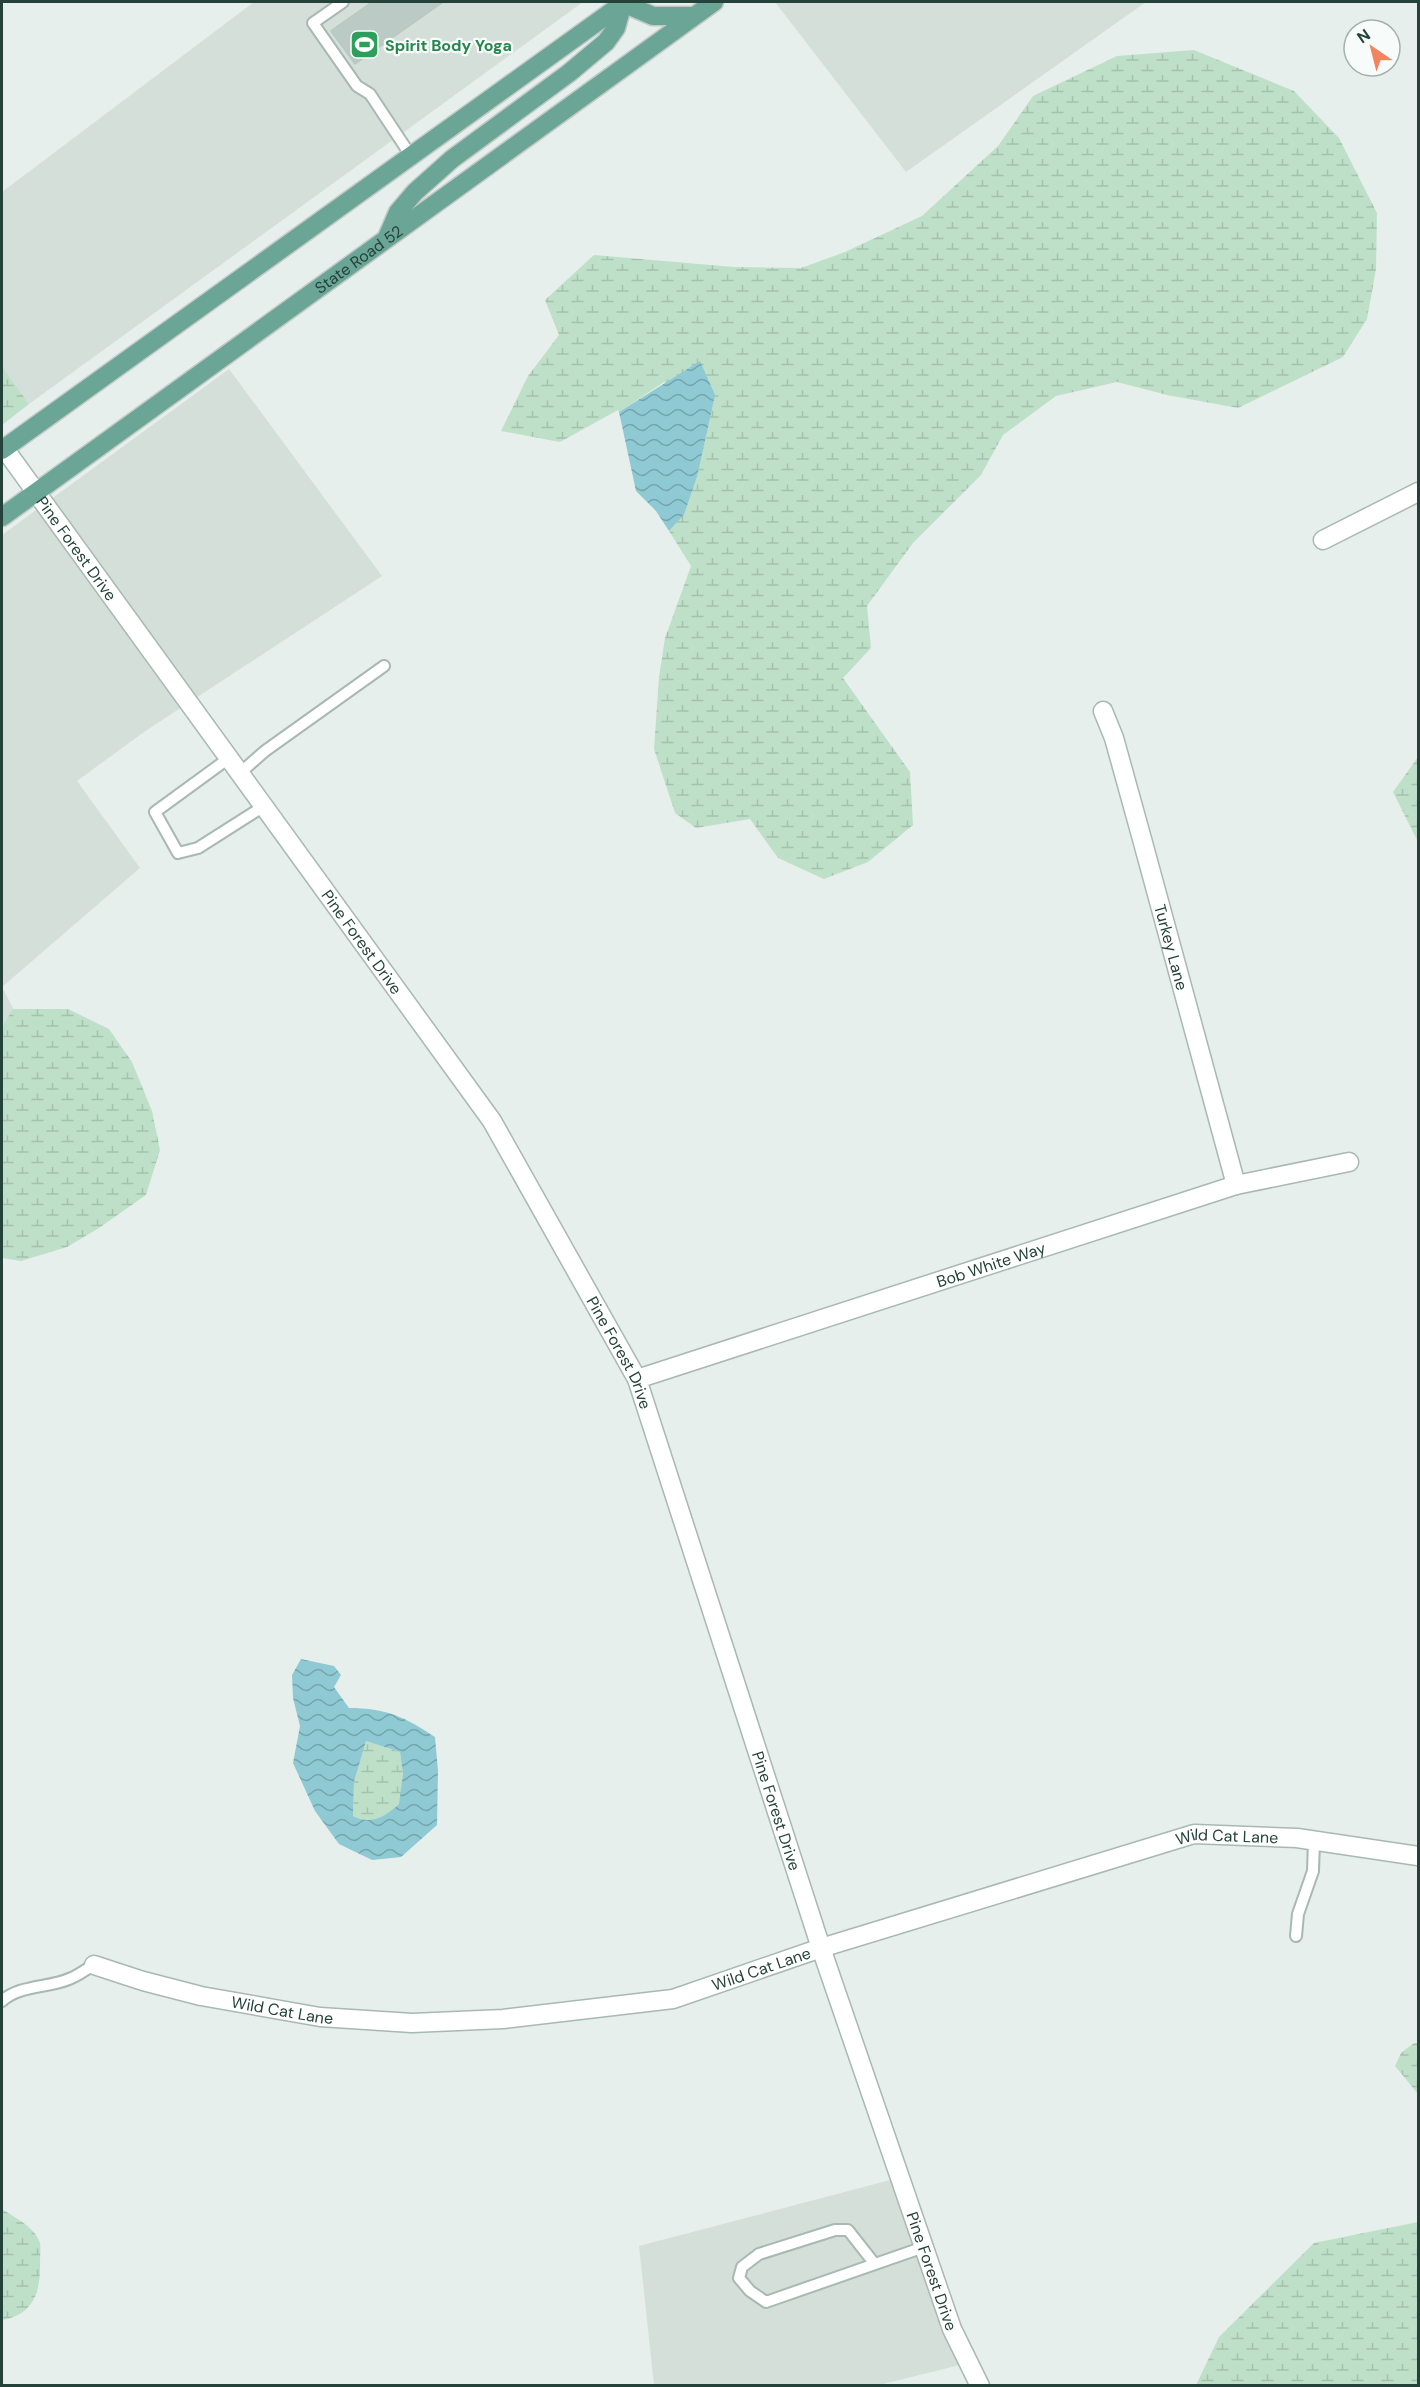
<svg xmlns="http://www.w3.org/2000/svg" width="1420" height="2387" font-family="'DM Sans',sans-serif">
	<defs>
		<pattern id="wetland-marsh" width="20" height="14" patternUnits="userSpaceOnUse" patternTransform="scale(1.5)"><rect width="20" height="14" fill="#bfe0c8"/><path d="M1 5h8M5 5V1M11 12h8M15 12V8" fill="none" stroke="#a4c1ad"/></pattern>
		<pattern id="water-waves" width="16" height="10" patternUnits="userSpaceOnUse" patternTransform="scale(1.5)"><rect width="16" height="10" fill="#8ec9d4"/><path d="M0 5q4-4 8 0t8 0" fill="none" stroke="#74a5ad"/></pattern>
	</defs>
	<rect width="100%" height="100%" fill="#e6efeb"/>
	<!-- built -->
	<path fill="#d4dfda" d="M 254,2 L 583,2 L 29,404 L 2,366 L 2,192 Z
		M 775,2 L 1146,2 L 906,172 Z
		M 229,369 L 382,576 L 144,732 L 77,781 L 140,868 L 2,987 L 14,1010 L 2,1027 L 2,535 Z
		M 909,2175 L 972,2362 L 879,2385 L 654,2385 L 639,2246 Z"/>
	<!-- wetland -->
	<path fill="url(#wetland-marsh)" d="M 1194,50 L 1294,91 L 1339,138 L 1377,213 L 1376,269 L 1367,319 L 1343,357 L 1238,408 L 1167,395 L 1117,382 L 1056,396 L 1003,435 L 981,475 L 913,543 L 867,606 L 871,648 L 843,678 L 910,772 L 913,825 L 868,862 L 824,879 L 778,858 L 750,819 L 696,828 L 675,813 L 654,749 L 659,677 L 665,638 L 691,566 L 669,531 L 684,515 L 697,477 L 704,437 L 664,382 L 619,412 L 618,410 L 560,442 L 501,431 L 528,376 L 559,335 L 545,300 L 594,255 L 734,267 L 801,268 L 845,252 L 922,216 L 998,146 L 1033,96 L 1117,56 Z
		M 2,366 L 29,404 L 2,425 Z
		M 1418,757 L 1418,842 L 1393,792 Z
		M 13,1009 L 68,1009 L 109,1029 L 132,1062 L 152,1111 L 160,1150 L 146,1195 L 99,1228 L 67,1247 L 21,1261 L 2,1258 L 2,1027 Z
		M 366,1741 L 400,1752 L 403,1774 L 400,1804 C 385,1817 372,1826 353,1816 L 354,1782 Z
		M 1414,2043 L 1418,2043 L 1418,2094 L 1395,2066 L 1401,2053 Z
		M 2,2209 C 15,2218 34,2226 40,2243 C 41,2248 40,2256 40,2261 C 41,2291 34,2315 2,2320 Z
		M 1418,2222 L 1418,2385 L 1196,2385 L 1219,2337 L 1314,2243 Z"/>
	<!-- water -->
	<path fill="url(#water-waves)" fill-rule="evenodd" d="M 700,361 L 715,395 L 697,477 L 684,515 L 669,531 L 656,511 L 636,491 L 619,412 Z
		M 301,1659 L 334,1666 L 341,1675 L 334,1687 L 349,1708 C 386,1708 405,1717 435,1737 L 438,1771 L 437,1825 L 401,1857 L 372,1860 L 339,1844 L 315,1811 L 293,1763 L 300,1726 L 293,1698 L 292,1675 ZM 366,1741 L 400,1752 L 403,1774 L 399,1804 C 386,1816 371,1826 353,1816 L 354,1782 Z"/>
	<!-- building -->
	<path fill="#bbcac4" stroke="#b8c9c2" stroke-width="1.5" d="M 372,2 L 443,2 L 355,64 L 331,31 Z"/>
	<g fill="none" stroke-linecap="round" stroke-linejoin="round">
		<defs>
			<path id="service" d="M 343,2 L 313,23 L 357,86 L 370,94 L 411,156
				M 229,758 L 155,812 L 178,853 L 198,848 L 264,806
				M 240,773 L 265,751 L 384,666
				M 1296,1936 L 1298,1914 L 1313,1871 L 1314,1841
				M 2,2001 C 19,1985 48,1988 69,1979 C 78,1976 86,1969 94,1965
				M 874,2263 L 848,2230 L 835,2230 L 759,2254 L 742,2267 L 739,2278 L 750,2291 L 766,2302 L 924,2247"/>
			<g id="minor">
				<path id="s1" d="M 4,448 L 492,1121 L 637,1379 L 821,1948 L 952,2329 L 980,2386"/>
				<path d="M 1323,540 L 1418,492"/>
				<path id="s2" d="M 1103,711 L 1114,738 L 1142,839 L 1236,1185"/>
				<path id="s3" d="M 637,1379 L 1236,1185 L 1349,1162"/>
				<path id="s4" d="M 94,1965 L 143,1981 L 201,1996 L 320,2017 L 412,2023 L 503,2019 L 673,1999 L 821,1948 L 1194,1834 L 1297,1838 L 1418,1856"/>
			</g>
			<g id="primary">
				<path d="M 623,3 L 653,16 L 693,16"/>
				<path d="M 388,235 L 398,212 L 415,192 L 452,159 L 569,73 L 606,42 L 616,28 L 623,3"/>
				<path d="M 2,450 L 625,2"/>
				<path id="s5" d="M 2,517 L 714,2"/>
			</g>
		</defs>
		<!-- service casing -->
		<use href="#service" stroke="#a8b8b2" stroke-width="14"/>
		<!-- minor casing -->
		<use href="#minor" stroke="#a8b8b2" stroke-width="21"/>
		<!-- primary casing -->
		<use href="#primary" stroke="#c2cac8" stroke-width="21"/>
		<!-- service -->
		<use href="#service" stroke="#fff" stroke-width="10"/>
		<!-- minor -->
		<use href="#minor" stroke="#fff" stroke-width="18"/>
		<!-- primary -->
		<use href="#primary" stroke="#6aa596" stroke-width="18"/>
	</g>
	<!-- icons -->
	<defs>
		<symbol id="stadium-square" viewBox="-11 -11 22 22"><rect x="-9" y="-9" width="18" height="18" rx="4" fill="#2e9e5b" stroke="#f7fbf9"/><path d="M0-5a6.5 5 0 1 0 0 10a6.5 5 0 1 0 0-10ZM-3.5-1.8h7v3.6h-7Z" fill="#fff"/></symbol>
	</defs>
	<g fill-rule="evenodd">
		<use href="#stadium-square" x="348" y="28" width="33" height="33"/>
	</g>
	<g text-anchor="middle" stroke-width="4.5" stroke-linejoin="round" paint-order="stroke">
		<!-- leisure labels -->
		<g font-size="16" font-weight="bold" fill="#27864d" stroke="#f7fbf9" text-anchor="start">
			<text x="385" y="51">Spirit Body Yoga</text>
		</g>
		<!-- street labels -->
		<g font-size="16" fill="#24423a" stroke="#f7fbf9">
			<text dy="6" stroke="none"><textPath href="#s5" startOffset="440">State Road 52</textPath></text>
			<text dy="6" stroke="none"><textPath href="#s1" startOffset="124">Pine Forest Drive</textPath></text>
			<text dy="6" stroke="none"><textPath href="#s1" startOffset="610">Pine Forest Drive</textPath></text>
			<text dy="6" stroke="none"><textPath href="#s2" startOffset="246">Turkey Lane</textPath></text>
			<text dy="6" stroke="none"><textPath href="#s3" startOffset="372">Bob White Way</textPath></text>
			<text dy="6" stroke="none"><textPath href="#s1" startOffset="1096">Pine Forest Drive</textPath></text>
			<text dy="6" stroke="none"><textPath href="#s1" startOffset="1581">Pine Forest Drive</textPath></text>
			<text dy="6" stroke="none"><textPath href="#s4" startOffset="1166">Wild Cat Lane</textPath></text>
			<text dy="6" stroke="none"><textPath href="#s4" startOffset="680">Wild Cat Lane</textPath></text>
			<text dy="6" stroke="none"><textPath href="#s4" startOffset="194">Wild Cat Lane</textPath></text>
			<text dy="6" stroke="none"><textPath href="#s1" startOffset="2067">Pine Forest Drive</textPath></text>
		</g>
	</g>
	<!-- border -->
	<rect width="1420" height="2387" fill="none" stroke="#24423a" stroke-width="6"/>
	<!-- north arrow -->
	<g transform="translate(1372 48) rotate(325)"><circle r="28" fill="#f7fbf9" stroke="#a3b1ad" stroke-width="1.5"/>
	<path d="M0-4.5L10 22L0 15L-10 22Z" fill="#f4845f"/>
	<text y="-9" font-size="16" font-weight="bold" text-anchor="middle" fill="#24423a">N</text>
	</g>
</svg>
